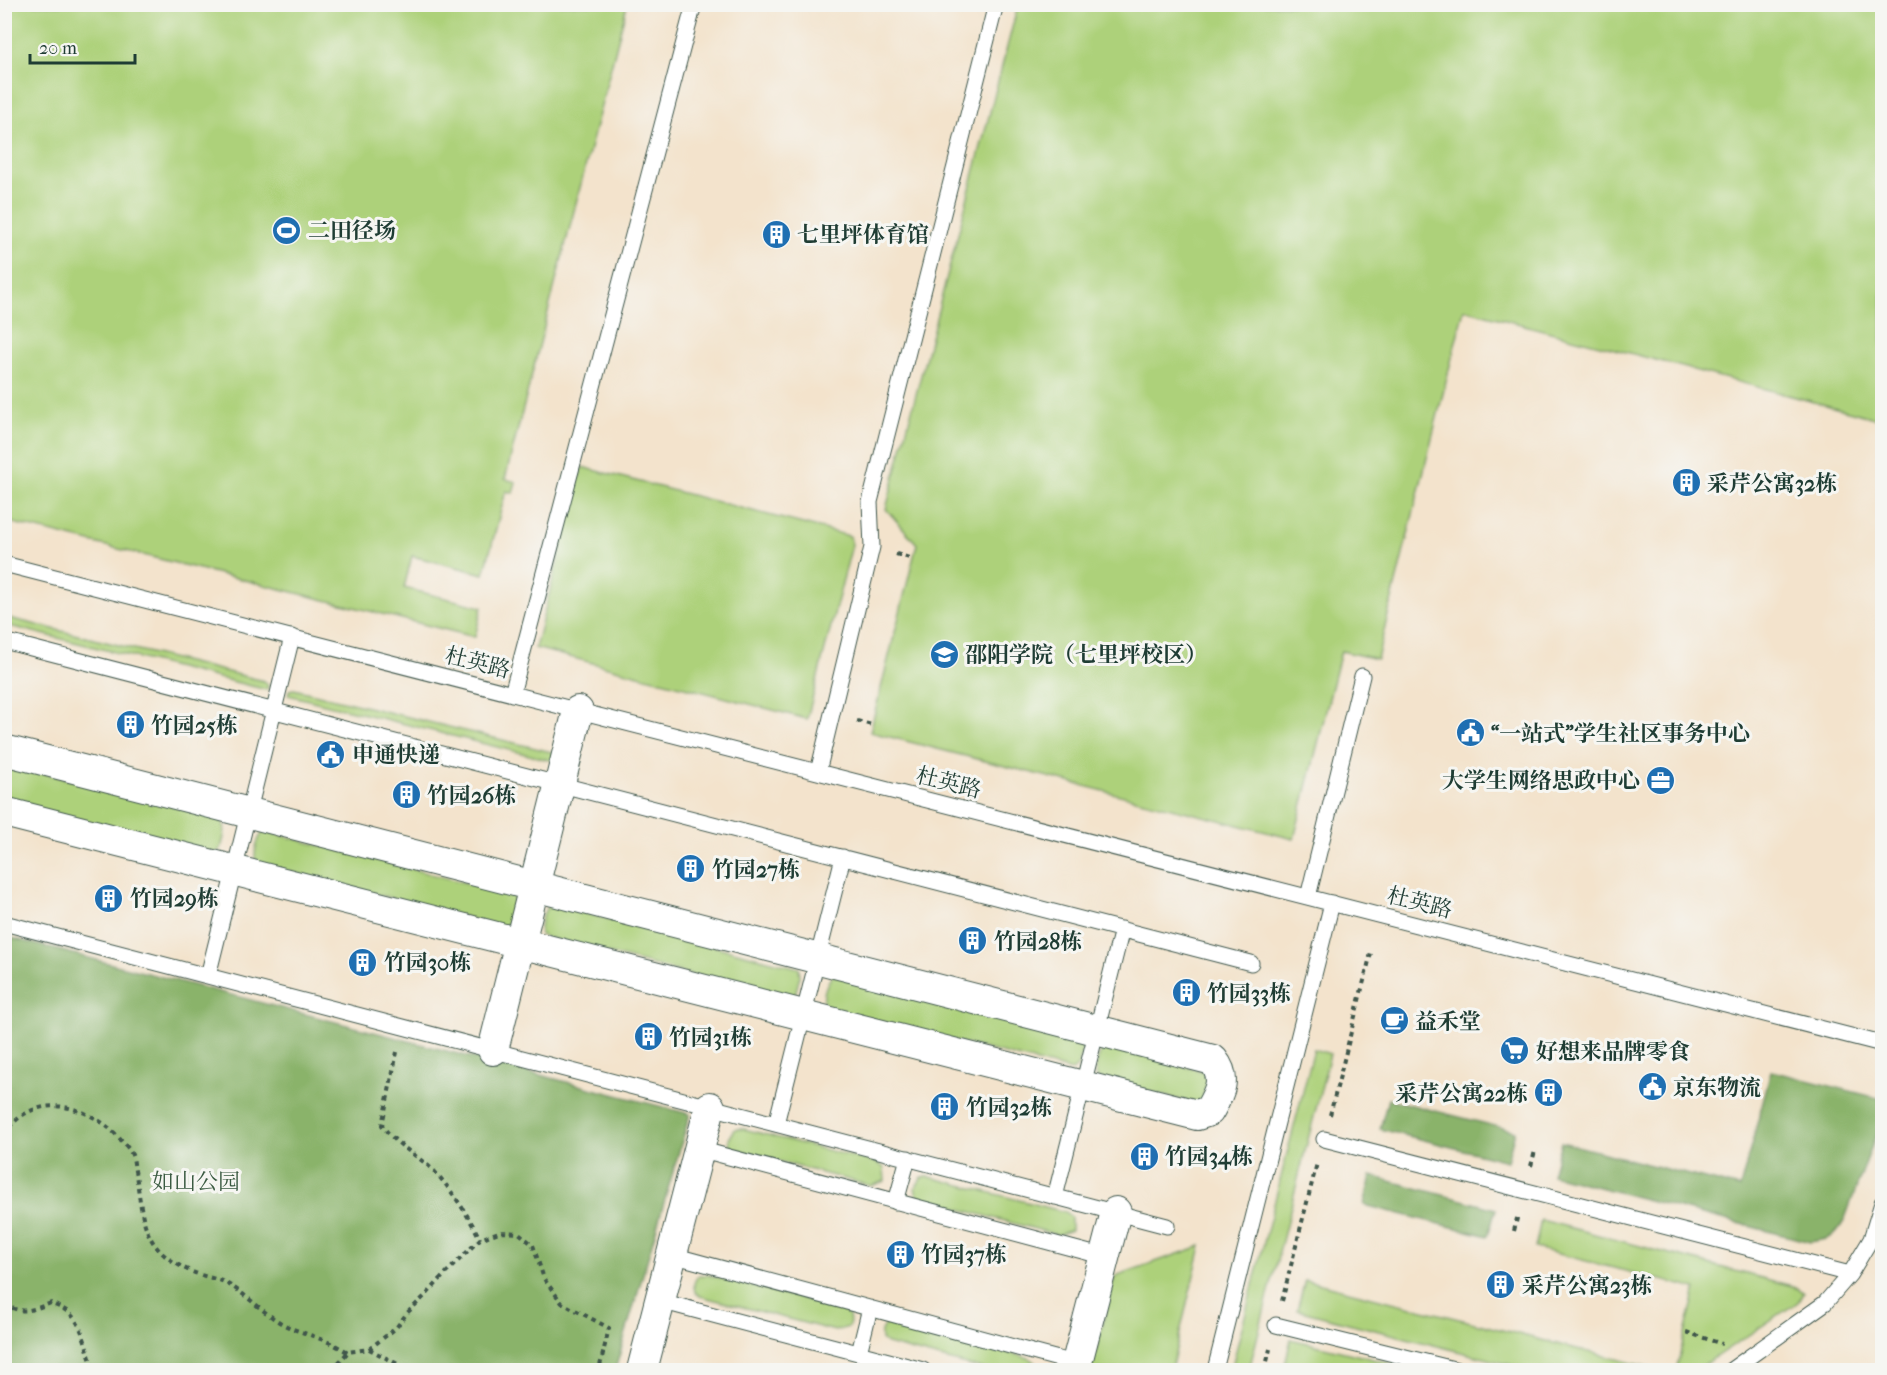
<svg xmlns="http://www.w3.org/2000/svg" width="1887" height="1375" font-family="'IM FELL French Canon','Noto Serif SC',serif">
	<rect width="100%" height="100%" fill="#f6f6f2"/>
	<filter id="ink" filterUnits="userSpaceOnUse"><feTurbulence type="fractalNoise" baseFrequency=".0167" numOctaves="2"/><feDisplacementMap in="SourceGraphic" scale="12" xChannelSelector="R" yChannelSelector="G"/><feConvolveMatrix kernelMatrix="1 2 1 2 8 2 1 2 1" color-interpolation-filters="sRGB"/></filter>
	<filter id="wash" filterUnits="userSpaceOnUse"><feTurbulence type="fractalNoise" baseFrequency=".008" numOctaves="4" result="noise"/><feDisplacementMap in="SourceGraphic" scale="24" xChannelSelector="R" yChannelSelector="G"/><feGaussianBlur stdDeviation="1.35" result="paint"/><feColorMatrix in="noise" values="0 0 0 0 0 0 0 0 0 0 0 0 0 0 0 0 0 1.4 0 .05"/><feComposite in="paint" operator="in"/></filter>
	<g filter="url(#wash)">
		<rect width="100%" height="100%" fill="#f3e3cc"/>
		<!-- green -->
		<path fill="#add17a" stroke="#668757" stroke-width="1.5" d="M 4,5 L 627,5 L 505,479 L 516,482 L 513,493 L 506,491 L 484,574 L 412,556 L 404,588 L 482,607 L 475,637 L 5,521 Z
			M 1018,5 L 1882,5 L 1882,420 L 1464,309 L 1377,659 L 1341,651 L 1294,839 L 870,732 L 917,544 L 886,509 Z
			M 582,467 L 850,536 L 852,545 L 807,719 L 535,648 Z
			M 5,617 L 264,681 L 268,684 L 267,690 L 5,625 Z
			M 294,689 L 556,753 L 557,762 L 288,695 L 289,690 Z
			M 4,763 L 218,817 C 229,826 224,836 221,849 L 214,854 L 5,803 Z
			M 264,831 L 513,895 L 515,903 L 510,922 L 503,927 L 256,863 C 253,853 257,839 264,831 Z
			M 550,904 L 799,968 L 800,976 L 795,995 L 789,1000 L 541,936 C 538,926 542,912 550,904 Z
			M 833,975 L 1082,1039 L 1083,1048 L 1078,1066 L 1072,1071 L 824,1008 C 822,997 825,984 833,975 Z
			M 1106,1046 L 1210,1073 L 1200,1105 L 1097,1078 C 1094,1067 1098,1054 1106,1046 Z
			M 1314,1049 L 1330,1054 L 1249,1370 L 1231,1370 Z
			M 735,1129 L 744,1129 L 878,1163 L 884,1168 L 885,1181 L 871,1186 L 736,1150 L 730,1146 L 729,1139 Z
			M 922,1177 L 930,1177 L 1065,1212 L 1071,1217 L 1071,1230 L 1058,1235 L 922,1199 L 917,1195 L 915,1188 Z
			M 1541,1220 L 1796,1287 L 1803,1293 L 1798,1302 L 1696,1370 L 1676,1370 L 1696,1289 L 1535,1248 Z
			M 1201,1246 L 1171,1370 L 1091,1370 L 1115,1276 Z
			M 699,1275 L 708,1275 L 843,1309 C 849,1314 851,1318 849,1327 L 835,1331 L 700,1296 L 695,1292 C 693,1284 694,1280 699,1275 Z
			M 1305,1280 L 1660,1370 L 1531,1370 L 1297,1310 Z
			M 886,1323 L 894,1323 L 1029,1358 L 1035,1363 L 1037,1370 L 986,1370 L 887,1344 L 881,1340 C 880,1333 881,1329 886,1323 Z
			M 1291,1339 L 1418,1370 L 1293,1370 L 1284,1368 Z"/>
		<!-- forest -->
		<path fill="#8ab36a" stroke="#54784f" stroke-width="1.5" d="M 4,936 L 690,1114 L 615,1370 L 5,1370 Z
			M 1771,1071 L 1882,1099 L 1882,1119 L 1844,1221 C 1834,1238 1830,1239 1810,1242 L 1552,1175 L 1561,1142 L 1740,1188 Z
			M 1388,1099 L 1515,1131 L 1507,1161 L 1380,1129 Z
			M 1371,1176 L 1496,1209 L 1488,1236 L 1364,1205 Z"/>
	</g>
	<g filter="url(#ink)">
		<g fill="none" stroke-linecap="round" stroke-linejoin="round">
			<defs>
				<path id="lane" d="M 4,564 L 1882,1044
					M 4,641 L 1251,963
					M 512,694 L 694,4
					M 818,772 L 872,547 L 870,502 L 996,4
					M 1308,897 L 1362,676
					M 4,923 L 1167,1226
					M 208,976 L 292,637
					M 776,1124 L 843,857
					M 1324,1139 L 1850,1274
					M 699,1149 L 1105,1257
					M 1055,1197 L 1122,929
					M 896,1202 L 908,1158
					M 672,1255 L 1077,1364
					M 660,1301 L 923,1370
					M 1276,1325 L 1458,1370
					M 859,1353 L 870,1308
					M 1215,1370 L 1332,903
					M 1731,1370 L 1825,1303 L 1850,1274 L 1871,1239 L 1882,1203"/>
				<path id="street" d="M 4,750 L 1213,1060 C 1228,1079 1219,1093 1209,1111 L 1197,1115 L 4,812
					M 493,1050 L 578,711
					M 642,1370 L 710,1107
					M 1075,1370 L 1116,1212"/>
			</defs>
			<!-- lane casing -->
			<use href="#lane" stroke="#3f564b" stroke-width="17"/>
			<!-- street casing -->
			<use href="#street" stroke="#3f564b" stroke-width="32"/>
			<!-- path -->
			<path stroke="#3f564b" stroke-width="4" stroke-dasharray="4.5 4.5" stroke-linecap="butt" d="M 896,554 L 913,559
				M 857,721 L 872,725
				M 397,1052 L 382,1125 C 397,1147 417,1154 435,1172 C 451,1189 470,1218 480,1239
				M 1330,1115 L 1371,953
				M 4,1135 C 32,1089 90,1104 120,1139 C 123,1143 129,1148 131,1153 C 134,1158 134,1165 135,1171 C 142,1202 139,1237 168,1258 C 175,1263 186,1270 195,1273 C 205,1277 216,1278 226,1283 C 246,1294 261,1311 281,1323 C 295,1331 309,1334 323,1340 C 332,1343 340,1348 348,1352
				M 1531,1166 L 1535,1151
				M 1514,1231 L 1518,1214
				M 1282,1301 L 1317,1163
				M 4,1304 C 23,1315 32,1310 51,1303 C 56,1306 63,1308 68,1312 C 84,1324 87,1353 94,1370
				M 1686,1332 L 1722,1344
				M 369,1349 L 409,1370
				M 332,1370 L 348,1352 L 369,1349 L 396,1328 L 407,1313 L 428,1293 L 446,1273 L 480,1239 L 499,1232 L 519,1233 L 533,1245 L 544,1279 L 562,1303 L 609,1328 L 599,1370
				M 1265,1370 L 1270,1349"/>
			<!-- lane -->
			<use href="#lane" stroke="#fff" stroke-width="15"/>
			<!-- street -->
			<use href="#street" stroke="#fff" stroke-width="30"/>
		</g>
	</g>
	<!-- icons -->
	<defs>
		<symbol id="stadium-disc" viewBox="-11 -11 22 22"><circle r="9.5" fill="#1f6fb2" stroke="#f6f6f2"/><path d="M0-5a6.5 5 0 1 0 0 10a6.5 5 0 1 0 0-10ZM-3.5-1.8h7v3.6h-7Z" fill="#fff"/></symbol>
		<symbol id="building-disc" viewBox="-11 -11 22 22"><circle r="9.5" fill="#1f6fb2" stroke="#f6f6f2"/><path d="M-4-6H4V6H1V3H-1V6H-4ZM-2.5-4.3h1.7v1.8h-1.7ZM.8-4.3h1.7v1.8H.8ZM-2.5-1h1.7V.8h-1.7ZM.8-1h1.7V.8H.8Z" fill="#fff"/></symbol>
		<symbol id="university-disc" viewBox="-11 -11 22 22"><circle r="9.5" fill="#1f6fb2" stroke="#f6f6f2"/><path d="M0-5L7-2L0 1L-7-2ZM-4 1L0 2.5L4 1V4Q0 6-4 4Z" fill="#fff"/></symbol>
		<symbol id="civic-disc" viewBox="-11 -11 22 22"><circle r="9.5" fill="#1f6fb2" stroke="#f6f6f2"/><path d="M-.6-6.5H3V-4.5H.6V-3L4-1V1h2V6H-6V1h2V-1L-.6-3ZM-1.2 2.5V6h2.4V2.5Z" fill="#fff"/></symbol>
		<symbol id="office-disc" viewBox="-11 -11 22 22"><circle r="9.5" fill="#1f6fb2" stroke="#f6f6f2"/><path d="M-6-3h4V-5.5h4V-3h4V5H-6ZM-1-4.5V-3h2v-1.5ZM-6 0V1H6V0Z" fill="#fff"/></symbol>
		<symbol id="cafe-disc" viewBox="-11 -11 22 22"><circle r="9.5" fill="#1f6fb2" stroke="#f6f6f2"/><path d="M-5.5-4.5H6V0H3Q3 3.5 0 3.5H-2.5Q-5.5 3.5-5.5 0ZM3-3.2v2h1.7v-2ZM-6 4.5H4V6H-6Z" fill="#fff"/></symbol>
		<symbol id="supermarket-disc" viewBox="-11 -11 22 22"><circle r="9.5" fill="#1f6fb2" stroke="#f6f6f2"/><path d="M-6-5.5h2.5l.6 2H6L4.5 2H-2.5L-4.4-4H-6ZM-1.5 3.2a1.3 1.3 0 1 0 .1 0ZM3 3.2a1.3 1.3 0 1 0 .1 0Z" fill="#fff"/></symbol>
	</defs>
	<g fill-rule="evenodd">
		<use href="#stadium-disc" x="270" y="214" width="33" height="33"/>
		<use href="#building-disc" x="760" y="218" width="33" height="33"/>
		<use href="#building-disc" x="1670" y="466" width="33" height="33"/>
		<use href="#university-disc" x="928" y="638" width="33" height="33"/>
		<use href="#building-disc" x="114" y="708" width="33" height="33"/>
		<use href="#civic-disc" x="1454" y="716" width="33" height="33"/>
		<use href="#civic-disc" x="314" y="738" width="33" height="33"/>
		<use href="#office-disc" x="1644" y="764" width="33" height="33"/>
		<use href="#building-disc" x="390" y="778" width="33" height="33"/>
		<use href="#building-disc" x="674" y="852" width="33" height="33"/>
		<use href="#building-disc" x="92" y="882" width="33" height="33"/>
		<use href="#building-disc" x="956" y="924" width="33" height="33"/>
		<use href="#building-disc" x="346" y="946" width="33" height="33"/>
		<use href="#building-disc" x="1170" y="976" width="33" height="33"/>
		<use href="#cafe-disc" x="1378" y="1004" width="33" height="33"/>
		<use href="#building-disc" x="632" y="1020" width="33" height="33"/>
		<use href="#supermarket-disc" x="1498" y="1034" width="33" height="33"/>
		<use href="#civic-disc" x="1636" y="1070" width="33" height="33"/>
		<use href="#building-disc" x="1532" y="1076" width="33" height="33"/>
		<use href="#building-disc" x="928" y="1090" width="33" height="33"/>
		<use href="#building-disc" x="1128" y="1140" width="33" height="33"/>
		<use href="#building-disc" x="884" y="1238" width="33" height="33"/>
		<use href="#building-disc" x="1484" y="1268" width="33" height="33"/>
	</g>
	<g text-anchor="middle" stroke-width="6" stroke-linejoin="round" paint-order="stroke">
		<!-- poi labels -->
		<g font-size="22" font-weight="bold" fill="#1f3d34" stroke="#f6f6f2" text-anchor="start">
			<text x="308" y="238">二田径场</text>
			<text x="797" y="242">七里坪体育馆</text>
			<text x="1707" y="491">采芹公寓32栋</text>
			<text x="965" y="662">邵阳学院（七里坪校区）</text>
			<text x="151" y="733">竹园25栋</text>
			<text x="1491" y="741">“一站式”学生社区事务中心</text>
			<text x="352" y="762">申通快递</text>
			<text x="1640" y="788" text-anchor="end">大学生网络思政中心</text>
			<text x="427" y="803">竹园26栋</text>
			<text x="712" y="877">竹园27栋</text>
			<text x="130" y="906">竹园29栋</text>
			<text x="994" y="949">竹园28栋</text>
			<text x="384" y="970">竹园30栋</text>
			<text x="1207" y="1001">竹园33栋</text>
			<text x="1415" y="1029">益禾堂</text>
			<text x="669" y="1045">竹园31栋</text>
			<text x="1536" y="1059">好想来品牌零食</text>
			<text x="1673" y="1095">京东物流</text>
			<text x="1528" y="1101" text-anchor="end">采芹公寓22栋</text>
			<text x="966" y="1115">竹园32栋</text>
			<text x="1165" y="1164">竹园34栋</text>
			<text x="921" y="1262">竹园37栋</text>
			<text x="1522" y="1293">采芹公寓23栋</text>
		</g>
		<!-- street labels -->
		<g font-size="22" fill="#1f3d34" stroke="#f6f6f2">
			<text transform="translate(478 662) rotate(14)" y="8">杜英路</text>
			<text transform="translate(949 782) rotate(14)" y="8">杜英路</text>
			<text transform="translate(1420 902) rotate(14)" y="8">杜英路</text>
		</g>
		<!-- park labels -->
		<g font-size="22" fill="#3b5b42" stroke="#f6f6f2">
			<text x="196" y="1189">如山公园</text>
		</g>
	</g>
	<!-- margin -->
	<rect width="1887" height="1375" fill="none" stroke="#f6f6f2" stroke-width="24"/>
	<!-- scale -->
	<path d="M30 54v9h105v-9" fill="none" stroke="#1f3d34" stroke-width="3"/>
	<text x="39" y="54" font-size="18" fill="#1f3d34" stroke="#f6f6f2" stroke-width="4.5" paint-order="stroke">20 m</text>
</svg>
